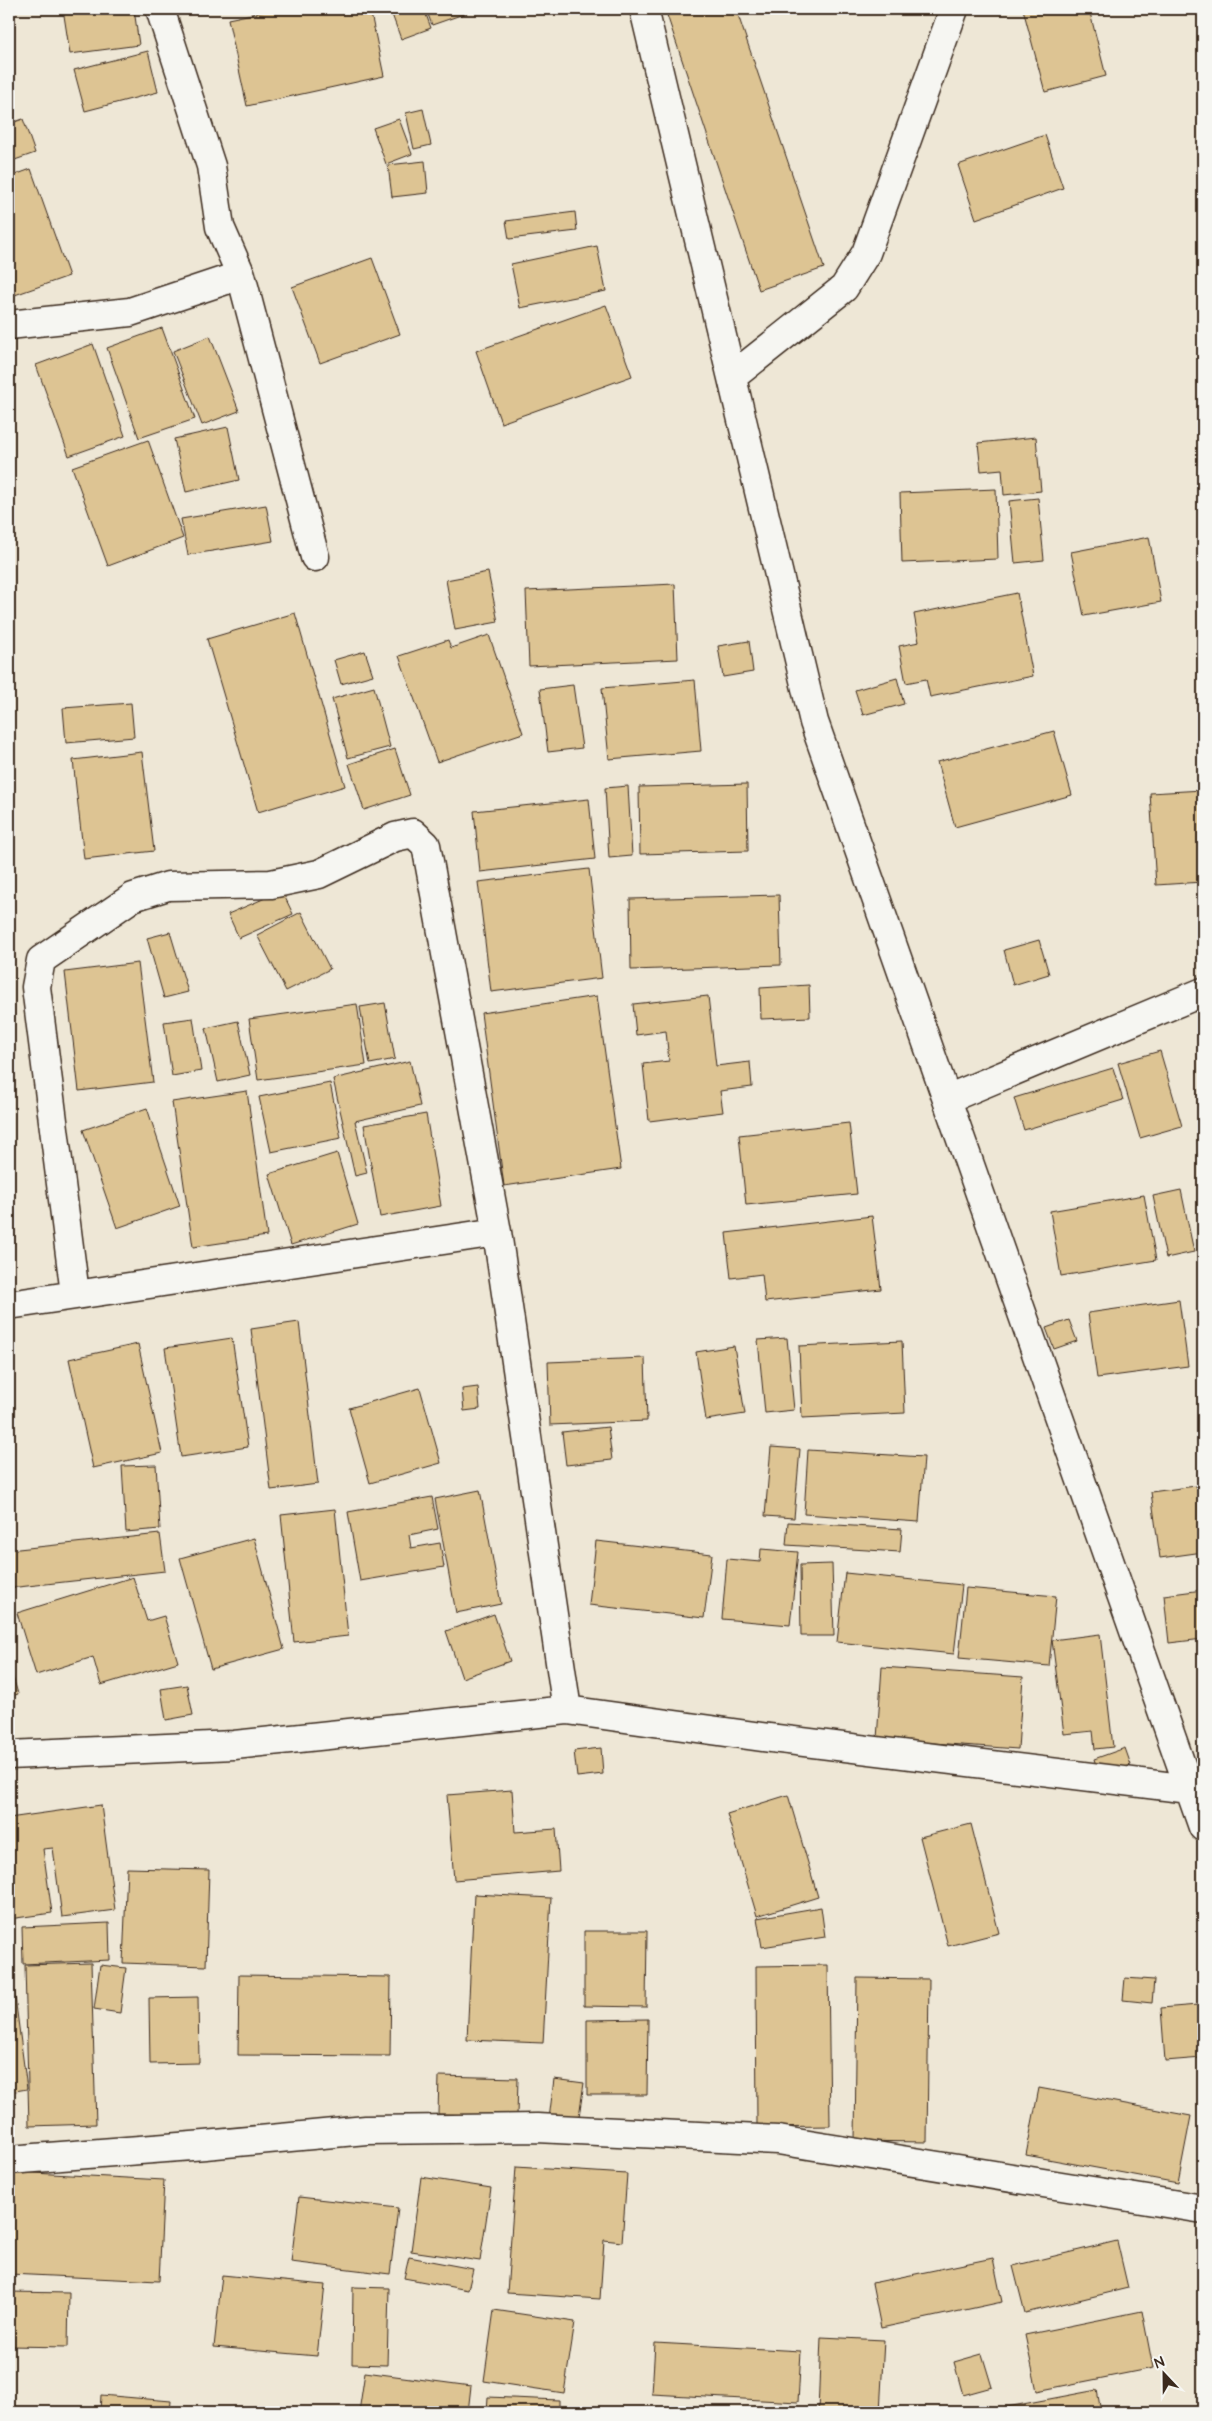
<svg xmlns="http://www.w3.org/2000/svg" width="1212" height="2421" font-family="'Architects Daughter',sans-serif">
	<rect width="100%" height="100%" fill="#eee7d6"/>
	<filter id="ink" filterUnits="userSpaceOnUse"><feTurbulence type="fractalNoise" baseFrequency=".02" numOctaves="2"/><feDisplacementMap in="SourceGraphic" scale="10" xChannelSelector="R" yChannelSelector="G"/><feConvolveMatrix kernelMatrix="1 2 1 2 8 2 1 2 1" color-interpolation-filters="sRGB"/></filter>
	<g filter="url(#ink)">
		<!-- building -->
		<path fill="#ddc493" stroke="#3b2a1e" d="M 63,9 L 134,9 L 139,45 L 70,54 Z
			M 276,9 L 370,9 L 384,76 L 247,106 L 228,19 Z
			M 390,9 L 424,9 L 431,28 L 401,39 Z
			M 426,9 L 478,9 L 432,25 Z
			M 665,9 L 736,9 L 824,268 L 759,290 Z
			M 1023,9 L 1089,9 L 1106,76 L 1045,92 Z
			M 148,51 L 158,92 L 85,111 L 74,70 Z
			M 423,109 L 431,145 L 414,149 L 406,113 Z
			M 23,119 L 35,153 L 9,162 L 9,124 Z
			M 399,119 L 412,154 L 386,164 L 373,128 Z
			M 1045,135 L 1063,188 L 976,219 L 958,165 Z
			M 425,161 L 428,193 L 392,197 L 388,165 Z
			M 31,169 L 69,276 L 9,297 L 9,177 Z
			M 575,212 L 577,231 L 509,239 L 506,221 Z
			M 597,246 L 606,291 L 520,308 L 511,264 Z
			M 372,258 L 400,334 L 320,363 L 292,287 Z
			M 606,305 L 632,376 L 501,423 L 476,351 Z
			M 162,328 L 195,419 L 139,438 L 107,348 Z
			M 210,336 L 239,411 L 202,425 L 173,351 Z
			M 93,344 L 125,436 L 69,456 L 36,365 Z
			M 228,427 L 239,480 L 186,492 L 174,439 Z
			M 1036,437 L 1041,491 L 1004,495 L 1002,469 L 981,471 L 978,443 Z
			M 148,440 L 183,538 L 108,566 L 72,467 Z
			M 996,489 L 998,559 L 902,563 L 900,493 Z
			M 1038,498 L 1044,560 L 1015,563 L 1009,501 Z
			M 266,505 L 273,541 L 188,555 L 181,519 Z
			M 1149,537 L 1161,602 L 1084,616 L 1071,552 Z
			M 488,572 L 498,622 L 455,630 L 446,580 Z
			M 675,584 L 678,659 L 529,666 L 526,591 Z
			M 1017,593 L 1033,676 L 930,697 L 926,679 L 906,683 L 899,646 L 919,642 L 914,614 Z
			M 295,613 L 345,786 L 258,812 L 207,639 Z
			M 489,635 L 523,733 L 437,762 L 399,656 L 448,640 L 451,648 Z
			M 749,641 L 753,672 L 723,677 L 718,646 Z
			M 365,651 L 373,675 L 341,684 L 334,660 Z
			M 897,678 L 904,704 L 863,715 L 855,690 Z
			M 695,680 L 701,751 L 609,759 L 602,688 Z
			M 573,685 L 582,748 L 548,752 L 540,689 Z
			M 374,687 L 390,747 L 348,758 L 332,699 Z
			M 131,703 L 134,737 L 66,743 L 63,708 Z
			M 1054,731 L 1072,795 L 955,827 L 937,762 Z
			M 395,749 L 410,795 L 364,810 L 349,764 Z
			M 142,752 L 154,851 L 84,859 L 73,760 Z
			M 747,784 L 748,851 L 640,854 L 639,787 Z
			M 628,786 L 632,856 L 609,858 L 605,788 Z
			M 1203,790 L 1203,882 L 1156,885 L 1150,793 Z
			M 589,799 L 595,859 L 480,872 L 474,811 Z
			M 589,869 L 602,978 L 491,992 L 478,882 Z
			M 282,891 L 293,914 L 239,938 L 228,914 Z
			M 779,895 L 781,965 L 631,970 L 630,899 Z
			M 301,912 L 330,969 L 286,991 L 257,935 Z
			M 170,932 L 188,992 L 164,998 L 147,938 Z
			M 1039,940 L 1049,974 L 1013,985 L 1004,950 Z
			M 138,963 L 153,1082 L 79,1091 L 65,972 Z
			M 809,985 L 810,1017 L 761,1019 L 760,988 Z
			M 597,996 L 621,1169 L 504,1186 L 481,1013 Z
			M 708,996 L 716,1066 L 750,1062 L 752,1087 L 720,1091 L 723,1112 L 649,1121 L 643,1064 L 669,1061 L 666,1031 L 636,1035 L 633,1004 Z
			M 385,1003 L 395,1059 L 370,1064 L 360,1007 Z
			M 357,1004 L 366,1065 L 258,1080 L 249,1019 Z
			M 193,1018 L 201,1071 L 172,1076 L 164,1022 Z
			M 238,1021 L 250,1075 L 218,1082 L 206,1028 Z
			M 1160,1051 L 1182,1126 L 1140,1138 L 1118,1063 Z
			M 410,1061 L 420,1106 L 355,1121 L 367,1173 L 355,1176 L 333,1079 Z
			M 1113,1068 L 1123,1100 L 1024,1130 L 1014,1098 Z
			M 330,1083 L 341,1138 L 271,1152 L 259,1097 Z
			M 247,1091 L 267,1236 L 193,1247 L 172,1102 Z
			M 147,1108 L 180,1206 L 117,1228 L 83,1130 Z
			M 426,1114 L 441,1206 L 380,1217 L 364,1125 Z
			M 849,1123 L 857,1194 L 746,1205 L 739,1135 Z
			M 337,1153 L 358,1224 L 291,1245 L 269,1174 Z
			M 1181,1190 L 1194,1252 L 1166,1258 L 1153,1196 Z
			M 1144,1195 L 1156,1260 L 1061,1276 L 1050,1211 Z
			M 872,1216 L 881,1289 L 765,1302 L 762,1274 L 731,1278 L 726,1233 Z
			M 1179,1300 L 1188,1366 L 1097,1378 L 1088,1313 Z
			M 1069,1320 L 1077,1341 L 1054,1349 L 1046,1328 Z
			M 299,1322 L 318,1484 L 271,1490 L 251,1329 Z
			M 232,1338 L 248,1447 L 181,1457 L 165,1348 Z
			M 787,1338 L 794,1410 L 765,1413 L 758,1340 Z
			M 902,1341 L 905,1413 L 802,1418 L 799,1346 Z
			M 138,1344 L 162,1453 L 93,1468 L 69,1359 Z
			M 734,1346 L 745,1414 L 706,1420 L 696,1352 Z
			M 645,1358 L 647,1421 L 550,1425 L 548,1362 Z
			M 478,1387 L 480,1409 L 464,1411 L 462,1389 Z
			M 420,1388 L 441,1463 L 370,1483 L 349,1408 Z
			M 608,1427 L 612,1460 L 566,1465 L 562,1432 Z
			M 771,1447 L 800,1449 L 794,1518 L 765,1516 Z
			M 808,1450 L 924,1457 L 919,1522 L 804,1514 Z
			M 156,1465 L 160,1529 L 126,1532 L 122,1466 Z
			M 1203,1485 L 1203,1552 L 1160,1558 L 1151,1492 Z
			M 480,1490 L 501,1604 L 456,1613 L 435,1499 Z
			M 432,1497 L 438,1529 L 409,1535 L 411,1548 L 440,1543 L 444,1567 L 360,1581 L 348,1512 Z
			M 335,1509 L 348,1636 L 294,1642 L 281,1515 Z
			M 788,1522 L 902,1529 L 900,1552 L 786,1545 Z
			M 160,1534 L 165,1571 L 9,1588 L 9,1550 Z
			M 254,1538 L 284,1649 L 211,1669 L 180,1558 Z
			M 596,1541 L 712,1554 L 704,1618 L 589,1605 Z
			M 761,1549 L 798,1552 L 790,1625 L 722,1619 L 727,1559 L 760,1562 Z
			M 832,1564 L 834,1636 L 801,1636 L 800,1565 Z
			M 845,1573 L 962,1585 L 954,1654 L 837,1642 Z
			M 133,1577 L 147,1621 L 164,1616 L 178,1662 L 101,1685 L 93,1657 L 36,1675 L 17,1613 Z
			M 966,1588 L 1056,1596 L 1049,1666 L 959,1658 Z
			M 1203,1590 L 1203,1639 L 1169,1643 L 1164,1595 Z
			M 494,1614 L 510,1661 L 462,1678 L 446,1631 Z
			M 1100,1634 L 1113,1747 L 1095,1749 L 1093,1731 L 1064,1734 L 1052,1640 Z
			M 9,1663 L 18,1694 L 9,1697 Z
			M 882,1667 L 1023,1677 L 1018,1749 L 877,1739 Z
			M 187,1685 L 193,1715 L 166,1720 L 161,1689 Z
			M 601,1748 L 603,1774 L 577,1777 L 574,1751 Z
			M 1125,1748 L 1131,1765 L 1099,1775 L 1094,1759 Z
			M 512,1790 L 515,1832 L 556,1829 L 559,1871 L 454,1880 L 447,1795 Z
			M 788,1795 L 818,1897 L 757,1916 L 727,1814 Z
			M 101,1805 L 115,1910 L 62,1917 L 53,1848 L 43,1849 L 52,1913 L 9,1919 L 9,1818 Z
			M 971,1824 L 999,1933 L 948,1946 L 920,1837 Z
			M 127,1868 L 209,1870 L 206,1966 L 123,1963 Z
			M 474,1894 L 551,1898 L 543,2043 L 467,2040 Z
			M 821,1907 L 825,1937 L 762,1947 L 757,1918 Z
			M 109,1923 L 110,1960 L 23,1964 L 22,1927 Z
			M 584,1931 L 647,1931 L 646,2007 L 584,2006 Z
			M 9,1951 L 27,2089 L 9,2092 Z
			M 91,1963 L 96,2124 L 29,2126 L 25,1965 Z
			M 100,1965 L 126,1968 L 120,2013 L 94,2009 Z
			M 828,1965 L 830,2126 L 757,2127 L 756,1966 Z
			M 239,1975 L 391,1977 L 390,2056 L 238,2055 Z
			M 857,1978 L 929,1979 L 927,2142 L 855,2141 Z
			M 1125,1978 L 1154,1980 L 1152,2003 L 1123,2000 Z
			M 198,1997 L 199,2063 L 150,2064 L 149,1998 Z
			M 1198,2005 L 1202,2058 L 1165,2061 L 1161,2008 Z
			M 648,2019 L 647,2095 L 587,2095 L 587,2020 Z
			M 439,2076 L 518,2078 L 517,2116 L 438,2114 Z
			M 554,2079 L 584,2083 L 578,2123 L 549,2119 Z
			M 1039,2088 L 1191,2116 L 1178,2183 L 1026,2155 Z
			M 516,2167 L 627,2174 L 622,2242 L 604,2240 L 600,2299 L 507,2293 Z
			M 14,2172 L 164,2180 L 159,2281 L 9,2274 Z
			M 421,2177 L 491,2188 L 480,2261 L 411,2251 Z
			M 299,2197 L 398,2208 L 390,2274 L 291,2262 Z
			M 1117,2241 L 1128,2288 L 1025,2313 L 1013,2266 Z
			M 409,2257 L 473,2269 L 468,2290 L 404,2278 Z
			M 993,2258 L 1002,2302 L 881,2328 L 872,2283 Z
			M 222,2275 L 325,2285 L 317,2356 L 214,2347 Z
			M 353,2287 L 389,2288 L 387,2365 L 352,2364 Z
			M 9,2292 L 69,2293 L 68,2347 L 9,2346 Z
			M 494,2310 L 575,2322 L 564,2393 L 484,2381 Z
			M 1142,2311 L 1153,2368 L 1037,2391 L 1025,2335 Z
			M 821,2337 L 884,2340 L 880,2412 L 818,2412 Z
			M 655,2343 L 801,2351 L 798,2402 L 652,2394 Z
			M 982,2354 L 992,2387 L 963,2395 L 954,2362 Z
			M 365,2372 L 471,2386 L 468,2412 L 359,2412 Z
			M 1097,2390 L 1101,2412 L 986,2412 L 986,2411 Z
			M 101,2395 L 171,2401 L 170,2412 L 100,2412 Z
			M 488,2397 L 559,2400 L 559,2412 L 487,2412 Z"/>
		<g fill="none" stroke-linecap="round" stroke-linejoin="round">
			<defs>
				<path id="minor" d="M 160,9 L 211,166 L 220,227 L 241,275 L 315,557
					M 644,9 L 814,722 L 1203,1827
					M 9,325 L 130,312 L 241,275
					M 732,377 L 844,288 L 866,253 L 954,9
					M 947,1099 L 1203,992
					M 75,1294 L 36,987 L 41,960 L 133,897 L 168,886 L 271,884 L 319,874 L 395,837 L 413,833 L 426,845 L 497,1232 L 567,1710
					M 9,1305 L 497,1232
					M 9,1755 L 234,1745 L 567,1710 L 762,1737 L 1190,1789
					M 9,2160 L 205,2145 L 366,2130 L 537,2128 L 778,2140 L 1203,2209"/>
			</defs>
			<!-- minor casing -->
			<use href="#minor" stroke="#3b2a1e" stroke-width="31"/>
			<!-- minor -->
			<use href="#minor" stroke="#f6f6f2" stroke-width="28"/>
		</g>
	</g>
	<!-- margin -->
	<rect width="1212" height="2421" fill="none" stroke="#f6f6f2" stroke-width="30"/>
	<rect x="15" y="15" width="1182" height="2391" fill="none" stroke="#3b2a1e" stroke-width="2" filter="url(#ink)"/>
	<!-- north arrow -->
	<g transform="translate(1164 2374) rotate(338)" stroke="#f6f6f2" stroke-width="4" paint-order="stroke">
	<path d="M0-4L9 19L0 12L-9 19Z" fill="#3b2a1e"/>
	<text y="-8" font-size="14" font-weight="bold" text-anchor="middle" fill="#3b2a1e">N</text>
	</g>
</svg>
